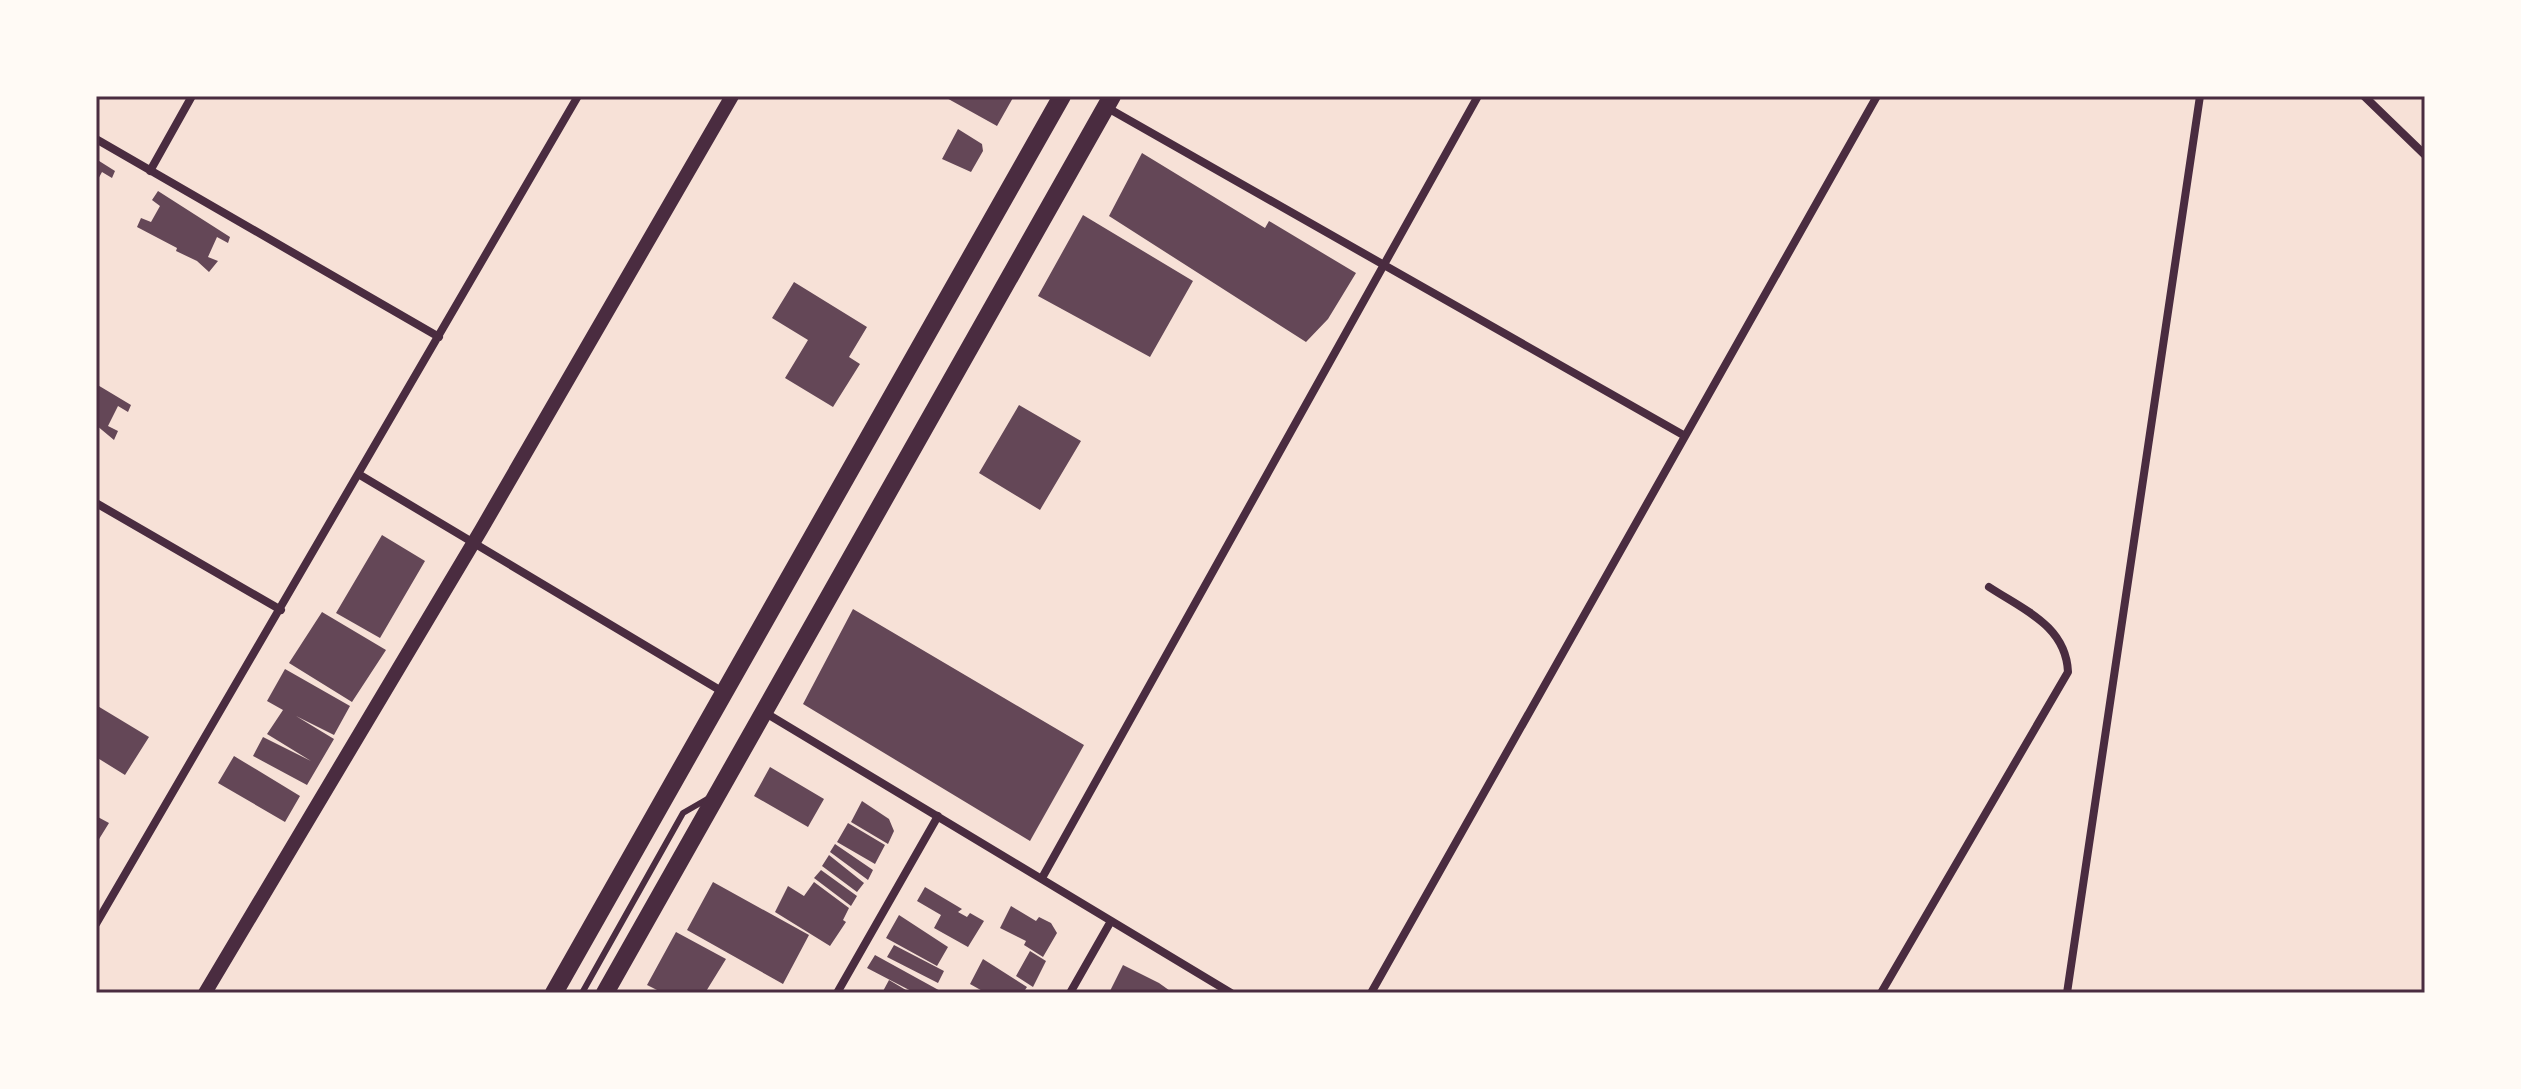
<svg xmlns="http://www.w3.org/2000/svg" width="2521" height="1089" font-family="'Open Sans',sans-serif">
	<rect width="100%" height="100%" fill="#f7e1d7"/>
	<!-- building -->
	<path fill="#644757" d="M 943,96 L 1014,96 L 997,126 Z
		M 958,129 L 982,144 L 983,151 L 971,172 L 942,159 Z
		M 1142,153 L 1265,228 L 1269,221 L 1356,273 L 1328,319 L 1306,342 L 1109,216 Z
		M 96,159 L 115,171 L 112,178 L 102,172 L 96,183 Z
		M 158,191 L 230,237 L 228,243 L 217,237 L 208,257 L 218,261 L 209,272 L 197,261 L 176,251 L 177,248 L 137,227 L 141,218 L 151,222 L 160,206 L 152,200 Z
		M 1083,215 L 1193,281 L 1150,357 L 1038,296 Z
		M 794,282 L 867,327 L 849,357 L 860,364 L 833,407 L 785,378 L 808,340 L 772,318 Z
		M 96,384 L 131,405 L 128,412 L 118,406 L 108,426 L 118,431 L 114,440 L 96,425 Z
		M 1019,405 L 1081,441 L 1040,510 L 979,473 Z
		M 382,535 L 425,561 L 380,638 L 336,613 Z
		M 853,609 L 1084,745 L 1030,841 L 803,704 Z
		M 322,612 L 386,650 L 352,702 L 289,663 Z
		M 285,669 L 350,706 L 334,735 L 296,716 L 334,739 L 307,785 L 253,756 L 263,737 L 311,761 L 267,734 L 283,710 L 267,701 Z
		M 96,705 L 149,737 L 125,775 L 96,757 Z
		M 234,756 L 300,796 L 285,822 L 218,783 Z
		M 770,767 L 824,799 L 808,827 L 754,796 Z
		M 862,801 L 889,819 L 894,831 L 888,844 L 851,822 Z
		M 96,816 L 109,823 L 96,844 Z
		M 848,823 L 885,845 L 875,864 L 837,842 Z
		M 835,844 L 873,870 L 868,880 L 830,852 Z
		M 829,855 L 864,883 L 857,892 L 822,866 Z
		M 821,870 L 857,896 L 851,906 L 814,878 Z
		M 713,882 L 809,935 L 783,984 L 687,930 Z
		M 814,882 L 849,908 L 843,920 L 846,922 L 830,946 L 775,912 L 788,886 L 804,896 Z
		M 925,887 L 962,909 L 958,912 L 967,917 L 970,913 L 984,921 L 968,947 L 934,928 L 941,915 L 917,901 Z
		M 1011,906 L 1036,921 L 1039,917 L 1051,923 L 1057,933 L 1043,957 L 1024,945 L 1026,941 L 1000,928 Z
		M 899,915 L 948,947 L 937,966 L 886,938 Z
		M 676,932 L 726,959 L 705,993 L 663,993 L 647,985 Z
		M 894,945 L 944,971 L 938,983 L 887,957 Z
		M 1030,951 L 1046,961 L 1033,987 L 1016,976 Z
		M 875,955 L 944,993 L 915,993 L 867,968 Z
		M 983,959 L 1027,987 L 1023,993 L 986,993 L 970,984 Z
		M 1123,965 L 1159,983 L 1173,993 L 1109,993 Z
		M 889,980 L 911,993 L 882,993 Z"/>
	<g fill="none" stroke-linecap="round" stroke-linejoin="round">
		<!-- service -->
		<path stroke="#4a2c40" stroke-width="6" d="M 582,993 L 683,813 L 709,798"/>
		<!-- minor -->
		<path stroke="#4a2c40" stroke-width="8" d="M 2364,96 L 2425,155
			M 1106,107 L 1685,436
			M 96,139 L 439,337
			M 150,171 L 192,96
			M 360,475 L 723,692
			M 96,503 L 281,610
			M 764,712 L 1231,993
			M 1042,878 L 1478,96
			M 96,924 L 578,96
			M 837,993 L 938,816
			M 1070,993 L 1111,921
			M 1371,993 L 1877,96
			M 1881,993 L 2068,672 C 2066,626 2024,610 1989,587
			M 2067,993 L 2200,96"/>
		<!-- tertiary -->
		<path stroke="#4a2c40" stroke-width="14" d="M 205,993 L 481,530 L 732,96"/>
		<!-- primary -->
		<path stroke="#4a2c40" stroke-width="18" d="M 554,993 L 1062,96
			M 605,993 L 1112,96"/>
	</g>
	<!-- border -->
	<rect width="2521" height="1089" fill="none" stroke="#fffaf5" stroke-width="196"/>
	<rect x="98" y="98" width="2325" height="893" fill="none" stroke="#4a2c40" stroke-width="3"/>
</svg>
